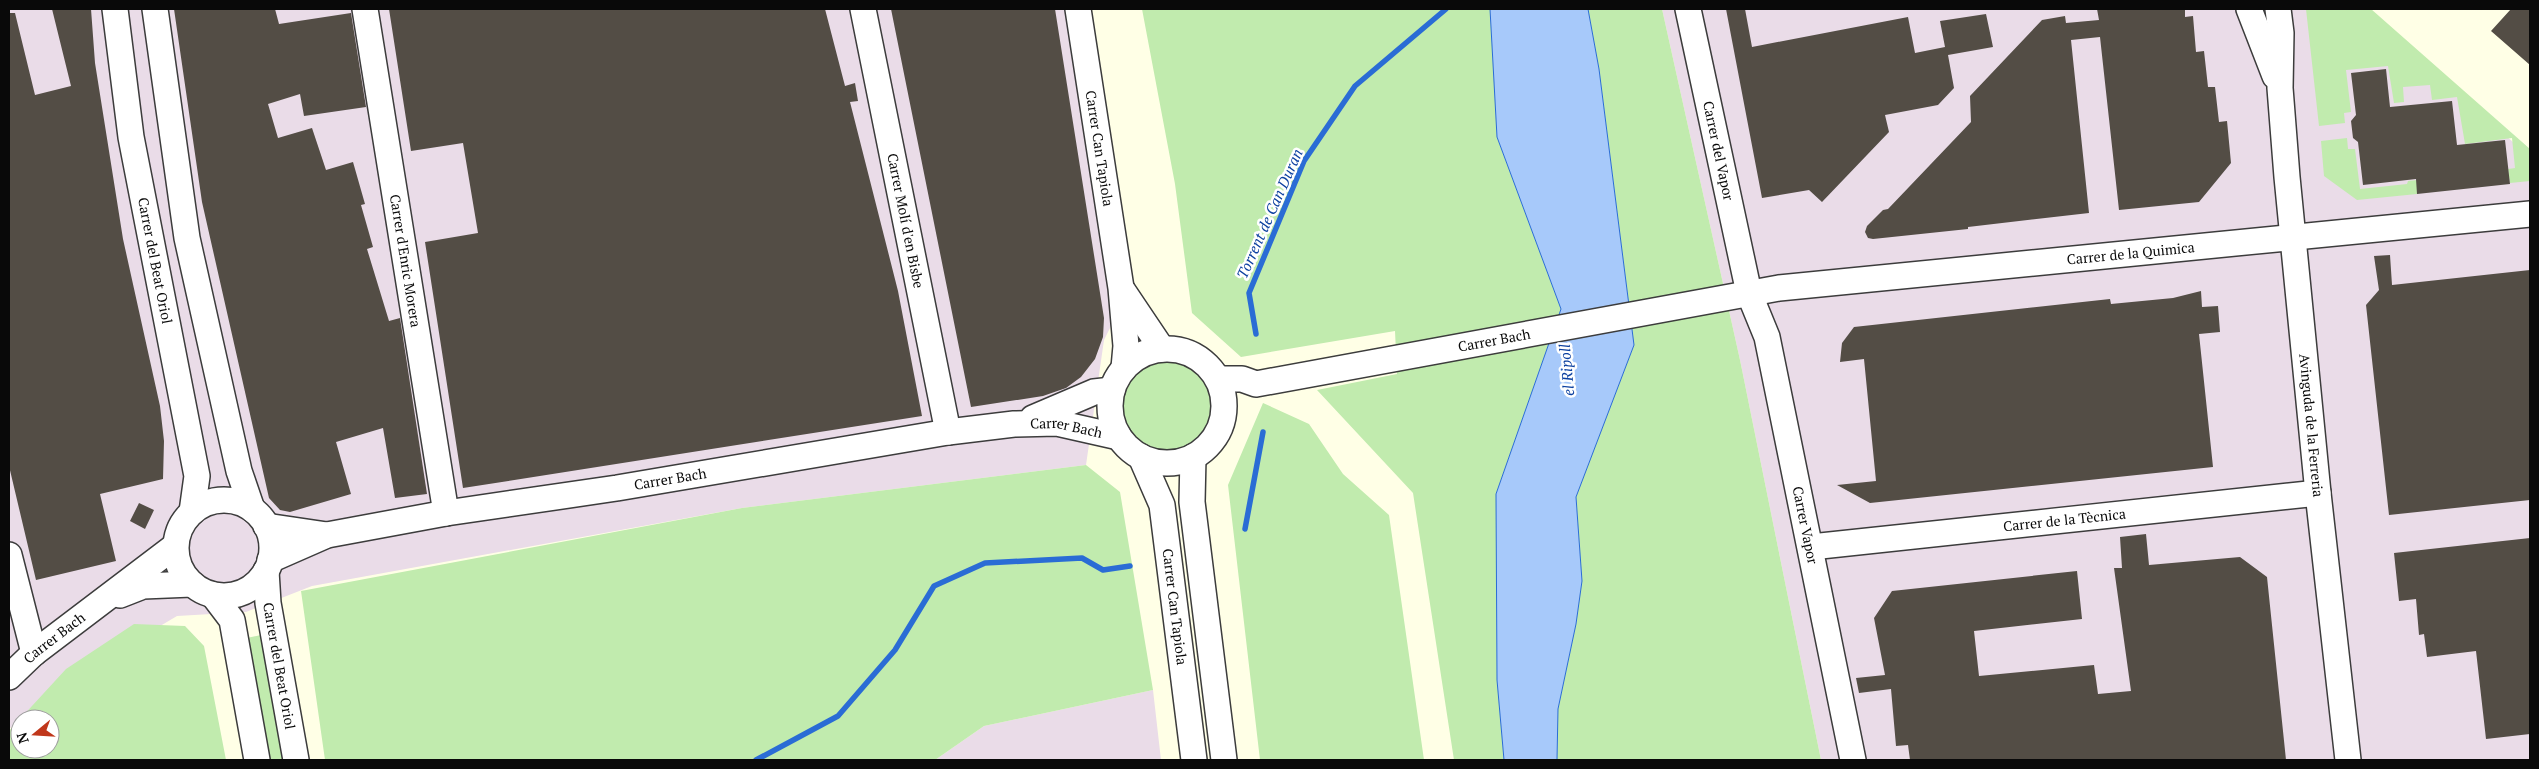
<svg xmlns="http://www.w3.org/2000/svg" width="2539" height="769" font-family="'PT Serif',serif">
	<rect width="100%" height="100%" fill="#ffffe6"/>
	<!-- industrial -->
	<path fill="#eadce8" d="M 9,9 L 1068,9 L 1116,316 L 1104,340 L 1086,465 L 742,508 L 312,586 L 246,612 L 177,616 L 59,686 L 9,729 Z
		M 1662,9 L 2370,9 L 2530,158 L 2530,760 L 1821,760 L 1740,360 Z
		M 1153,690 L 1161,760 L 935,760 L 984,726 Z"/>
	<!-- green -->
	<path fill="#c1ebae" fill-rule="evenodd" d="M 1142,9 L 1490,9 L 1497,137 L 1561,309 L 1496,494 L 1497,680 L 1504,760 L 1454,760 L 1413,493 L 1317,390 L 1397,374 L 1395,331 L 1241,357 L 1192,313 L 1175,184 Z
		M 1588,9 L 1662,9 L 1740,360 L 1821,760 L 1557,760 L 1558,709 L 1576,624 L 1582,581 L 1576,497 L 1634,345 L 1599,69 Z
		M 2306,9 L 2371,9 L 2530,149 L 2530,181 L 2510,183 L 2508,169 L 2515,168 L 2512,138 L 2465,144 L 2457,97 L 2432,100 L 2430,85 L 2403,87 L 2404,102 L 2394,103 L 2388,66 L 2346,70 L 2351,112 L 2344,113 L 2345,123 L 2319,126 Z
		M 2347,138 L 2348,149 L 2355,149 L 2360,189 L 2407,184 L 2408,181 L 2446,177 L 2417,194 L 2357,200 L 2324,176 L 2321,141 Z
		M1120 406a46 46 0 1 1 92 0a46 46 0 1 1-92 0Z
		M 1263,403 L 1309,424 L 1343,474 L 1389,515 L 1424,760 L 1260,760 L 1228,485 Z
		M 1086,465 L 1120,492 L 1153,690 L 984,726 L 935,760 L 325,760 L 301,591 L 742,508 Z
		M 134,624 L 185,626 L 204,646 L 226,760 L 9,760 L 9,731 L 66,669 ZM 20,719 L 50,719 L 50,749 L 20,749 Z
		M 261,635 L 283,760 L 269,760 L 247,638 Z"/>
	<!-- water -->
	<path fill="#a7c9fa" stroke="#2a6cd5" d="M 1490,9 L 1588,9 L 1599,69 L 1634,345 L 1576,497 L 1582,581 L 1576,624 L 1558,709 L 1557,760 L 1504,760 L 1497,680 L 1496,494 L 1561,309 L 1497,137 Z"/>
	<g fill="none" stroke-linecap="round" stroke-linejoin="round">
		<!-- stream -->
		<path stroke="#2a6cd5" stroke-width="5.5" d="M 1256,334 L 1249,293 L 1304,161 L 1355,86 L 1446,9
			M 1245,529 L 1263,432
			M 756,760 L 838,716 L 895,650 L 934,586 L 985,563 L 1082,558 L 1103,570 L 1130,566"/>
	</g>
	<!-- building -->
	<path fill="#534d45" d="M 52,9 L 91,9 L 95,63 L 123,239 L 160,406 L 164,441 L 163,479 L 100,494 L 116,561 L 36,580 L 9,466 L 9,13 L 15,13 L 35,95 L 71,86 Z
		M 174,9 L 275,9 L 279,24 L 351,13 L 366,107 L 304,116 L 300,94 L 268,104 L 278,138 L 312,128 L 326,170 L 353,162 L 365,204 L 361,205 L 373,247 L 367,249 L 389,321 L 400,318 L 427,494 L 395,498 L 383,428 L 336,442 L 351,494 L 290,512 L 280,510 L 269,498 L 202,202 Z
		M 389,9 L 825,9 L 845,86 L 855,83 L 858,101 L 850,102 L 898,291 L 922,416 L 463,488 L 425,242 L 478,233 L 463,143 L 411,151 Z
		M 891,9 L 1055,9 L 1104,318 L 1103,337 L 1095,359 L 1081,377 L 1066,388 L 1043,396 L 971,407 Z
		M 1726,9 L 1745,9 L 1752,47 L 1908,17 L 1915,53 L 1945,47 L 1940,21 L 1986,14 L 1993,47 L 1948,55 L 1954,88 L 1938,105 L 1885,115 L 1889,132 L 1822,202 L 1809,190 L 1762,198 Z
		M 2097,9 L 2185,9 L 2185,17 L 2193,16 L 2196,52 L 2204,51 L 2208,87 L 2215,87 L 2219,122 L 2227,121 L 2231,163 L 2199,202 L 2119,210 L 2100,37 L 2071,40 L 2089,213 L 1968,227 L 1968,229 L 1873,239 L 1868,238 L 1865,232 L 1867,226 L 1883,210 L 1888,209 L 1971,122 L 1970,96 L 2042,20 L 2065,16 L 2066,23 L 2099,20 Z
		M 2511,9 L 2530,9 L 2530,65 L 2491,31 Z
		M 2386,69 L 2390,107 L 2452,101 L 2457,145 L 2505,140 L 2510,184 L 2417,194 L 2416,179 L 2363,185 L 2358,142 L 2353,138 L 2351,121 L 2356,115 L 2351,73 Z
		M 2390,255 L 2392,285 L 2530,270 L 2530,500 L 2389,515 L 2366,305 L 2379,290 L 2374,256 Z
		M 2201,291 L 2202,307 L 2218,306 L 2220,332 L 2199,334 L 2213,467 L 1870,503 L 1837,485 L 1876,481 L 1864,359 L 1840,362 L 1842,343 L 1854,327 L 2110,299 L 2111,304 L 2173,298 Z
		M 139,503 L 154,510 L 145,529 L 130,521 Z
		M 2146,534 L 2149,565 L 2240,557 L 2267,577 L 2286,760 L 1910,760 L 1908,745 L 1896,746 L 1891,689 L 1859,693 L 1856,678 L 1885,675 L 1874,618 L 1892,591 L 2077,571 L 2082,619 L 1974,631 L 1979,676 L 2094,665 L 2098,694 L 2131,691 L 2114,568 L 2122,568 L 2120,537 Z
		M 2530,538 L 2530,734 L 2486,739 L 2476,651 L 2427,657 L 2424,634 L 2419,635 L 2416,599 L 2399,601 L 2394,553 Z"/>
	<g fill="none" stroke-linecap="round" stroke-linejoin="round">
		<defs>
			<g id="minor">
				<path id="s1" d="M 115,9 L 131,137 L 197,476 L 192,512"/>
				<path d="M 155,9 L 187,238 L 239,471 L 252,509"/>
				<path id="s2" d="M 365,9 L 446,513"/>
				<path id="s3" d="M 863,9 L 948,432"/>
				<path id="s4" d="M 1078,9 L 1121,288 L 1126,346 L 1124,368"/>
				<path id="s5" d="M 1688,9 L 1749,293 L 1767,337 L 1853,760"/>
				<path d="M 2249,9 L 2275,76"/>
				<path id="s6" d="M 2278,9 L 2281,33 L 2280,88 L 2287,177 L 2318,493 L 2348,760"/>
				<path d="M 1123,291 L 1162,349"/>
				<circle cx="1167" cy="406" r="57"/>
				<path id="s7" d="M 1218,379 L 1242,379 L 1256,384 L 1779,288 L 2530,214"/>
				<path d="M 1033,418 L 1094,392 L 1112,390"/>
				<path id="s8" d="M 1141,457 L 1162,505 L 1194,760"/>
				<path d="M 1193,457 L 1192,502 L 1224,760"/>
				<circle cx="224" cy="548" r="48"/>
				<path d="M 266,526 L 327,535"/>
				<path id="s9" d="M 1811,547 L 2318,493"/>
				<path d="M 9,555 L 34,653"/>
				<path id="s10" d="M 270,560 L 327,535 L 446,513 L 617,488 L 948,432 L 1014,424 L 1057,423 L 1119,437"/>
				<path id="s11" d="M 266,571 L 268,603 L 296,760"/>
				<path d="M 120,595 L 143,586 L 192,584"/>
				<path d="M 213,595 L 232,620 L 257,760"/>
				<path id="s12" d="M 9,677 L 34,653 L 175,546"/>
			</g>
		</defs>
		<!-- minor casing -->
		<use href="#minor" stroke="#3c3c3c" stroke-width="28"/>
		<!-- minor -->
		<use href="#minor" stroke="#fff" stroke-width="25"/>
	</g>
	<g text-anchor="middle" stroke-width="5" stroke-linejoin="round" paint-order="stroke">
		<!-- street labels -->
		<g font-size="14" fill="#090909" stroke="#fff">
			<text dy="5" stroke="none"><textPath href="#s4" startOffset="141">Carrer Can Tapiola</textPath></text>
			<text dy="5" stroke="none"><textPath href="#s5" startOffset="145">Carrer del Vapor</textPath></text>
			<text dy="5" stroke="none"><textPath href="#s3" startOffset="216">Carrer Molí d'en Bisbe</textPath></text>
			<text dy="5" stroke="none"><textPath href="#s7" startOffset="924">Carrer de la Quimica</textPath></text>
			<text dy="5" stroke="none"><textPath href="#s1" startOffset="255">Carrer del Beat Oriol</textPath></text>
			<text dy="5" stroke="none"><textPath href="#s2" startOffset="255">Carrer d'Enric Morera</textPath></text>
			<text dy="5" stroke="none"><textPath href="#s7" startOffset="281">Carrer Bach</textPath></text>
			<text dy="5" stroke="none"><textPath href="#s6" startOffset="418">Avinguda de la Ferreria</textPath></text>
			<text dy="5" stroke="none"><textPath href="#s10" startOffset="811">Carrer Bach</textPath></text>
			<text dy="5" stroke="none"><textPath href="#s10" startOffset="410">Carrer Bach</textPath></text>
			<text dy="5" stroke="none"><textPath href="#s9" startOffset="255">Carrer de la Tècnica</textPath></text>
			<text dy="5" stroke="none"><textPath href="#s5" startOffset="530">Carrer Vapor</textPath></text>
			<text dy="5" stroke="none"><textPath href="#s8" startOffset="155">Carrer Can Tapiola</textPath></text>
			<text dy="5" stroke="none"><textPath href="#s12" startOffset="60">Carrer Bach</textPath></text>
			<text dy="5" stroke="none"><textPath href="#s11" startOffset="96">Carrer del Beat Oriol</textPath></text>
		</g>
		<!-- water labels -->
		<g font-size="15" font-style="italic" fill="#0d41a0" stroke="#fff">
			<text transform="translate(1270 214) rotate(-66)" y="5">Torrent de Can Duran</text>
			<text transform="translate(1567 370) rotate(-95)" y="5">el Ripoll</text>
		</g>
	</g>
	<!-- border -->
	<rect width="2539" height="769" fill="none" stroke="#090909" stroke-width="20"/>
	<!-- north arrow -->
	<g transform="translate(35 734) rotate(252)"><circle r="24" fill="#ffffff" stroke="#9d9d9d"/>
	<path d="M0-4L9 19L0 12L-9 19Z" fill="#c0371b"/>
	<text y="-8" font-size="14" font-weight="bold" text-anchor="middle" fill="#090909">N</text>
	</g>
</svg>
